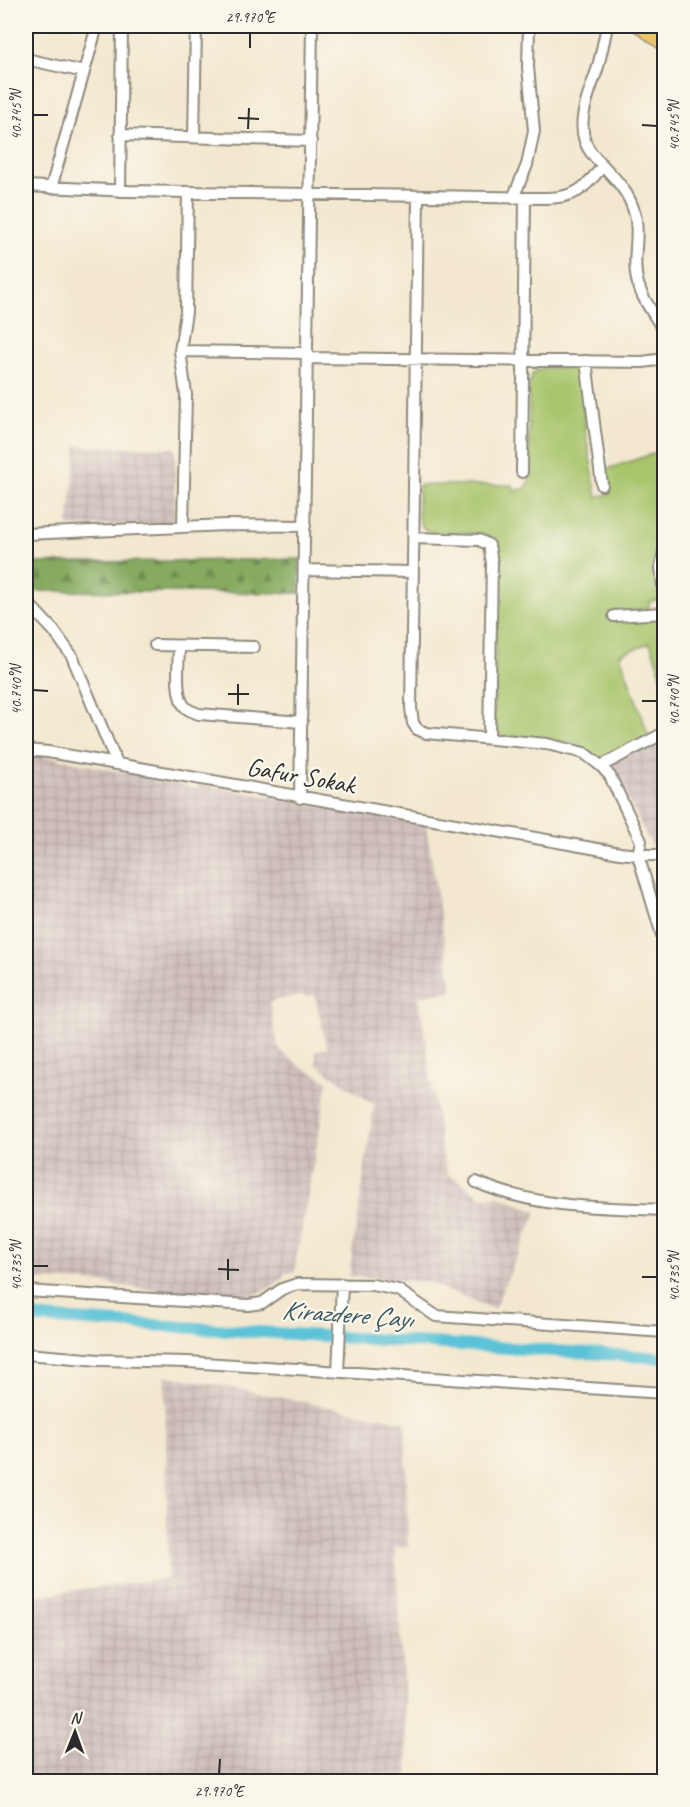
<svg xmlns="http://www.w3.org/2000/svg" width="690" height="1807" font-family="Caveat,sans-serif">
	<defs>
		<pattern id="industrial-grid" width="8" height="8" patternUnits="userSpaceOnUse" patternTransform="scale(1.5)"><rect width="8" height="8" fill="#d0c0bc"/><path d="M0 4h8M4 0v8" fill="none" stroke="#b3a5a2"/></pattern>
		<pattern id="forest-firs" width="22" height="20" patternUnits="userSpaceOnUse" patternTransform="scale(1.5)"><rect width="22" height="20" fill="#86aa60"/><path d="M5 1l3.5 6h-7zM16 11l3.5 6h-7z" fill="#6e8b4f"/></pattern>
	</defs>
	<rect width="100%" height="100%" fill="#fbf7ec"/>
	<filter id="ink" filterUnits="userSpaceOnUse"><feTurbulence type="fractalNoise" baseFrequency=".0167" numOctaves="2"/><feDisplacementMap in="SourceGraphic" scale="12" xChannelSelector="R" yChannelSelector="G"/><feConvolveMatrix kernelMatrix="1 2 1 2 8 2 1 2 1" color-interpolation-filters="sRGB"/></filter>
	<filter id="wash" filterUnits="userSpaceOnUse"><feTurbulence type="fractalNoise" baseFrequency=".008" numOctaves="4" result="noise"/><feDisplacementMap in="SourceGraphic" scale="24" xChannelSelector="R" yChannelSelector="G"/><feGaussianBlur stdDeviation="1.35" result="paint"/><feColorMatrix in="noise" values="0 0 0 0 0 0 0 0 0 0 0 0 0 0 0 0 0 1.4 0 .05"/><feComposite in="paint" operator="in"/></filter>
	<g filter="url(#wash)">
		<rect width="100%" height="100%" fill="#f3e8cf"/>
		<!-- industrial -->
		<path fill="url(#industrial-grid)" d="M 77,446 L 175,448 L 174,523 L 68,527 Z
			M 664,737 L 664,847 L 652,847 L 610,763 Z
			M 26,754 L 39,754 L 126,773 L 159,776 L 167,778 L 173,783 L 198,789 L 199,784 L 426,825 L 452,990 L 419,996 L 442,1152 L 448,1175 L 457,1179 L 482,1197 L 499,1196 L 537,1212 L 494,1309 L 426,1282 L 349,1276 L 374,1105 L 317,1065 L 315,1051 L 327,1048 L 315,995 L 305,997 L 304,995 L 269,1002 L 279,1049 L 301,1067 L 328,1081 L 294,1273 L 284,1273 L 283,1278 L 273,1286 L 253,1296 L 167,1292 L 104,1283 L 26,1279 Z
			M 165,1375 L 406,1422 L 408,1547 L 395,1548 L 409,1781 L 26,1781 L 26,1597 L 168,1578 Z"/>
		<!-- grass -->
		<path fill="#a8c56c" stroke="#6a784c" stroke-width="1.5" d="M 541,368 L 581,368 L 585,429 L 597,497 L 611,493 L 607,469 L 661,451 L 664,448 L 664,544 L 659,553 L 661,599 L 649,602 L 649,609 L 609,612 L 609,620 L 664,617 L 664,682 L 650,643 L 620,654 L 649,737 L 601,760 L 575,743 L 502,736 C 493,731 495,721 494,712 L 498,547 L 490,537 L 482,534 L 430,532 C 412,526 419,500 419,485 L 513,485 L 515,491 L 526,488 L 529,482 L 529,384 L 533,373 Z"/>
		<!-- forest -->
		<path fill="url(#forest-firs)" stroke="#586a46" stroke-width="1.5" d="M 300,559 L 299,593 L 26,591 L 26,563 Z"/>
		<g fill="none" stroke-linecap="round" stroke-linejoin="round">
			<!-- river -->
			<path stroke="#5bc2d7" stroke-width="12" d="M 26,1317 L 664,1358"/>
		</g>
	</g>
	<g filter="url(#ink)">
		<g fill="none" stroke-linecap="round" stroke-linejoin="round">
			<defs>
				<path id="minor" d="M 607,26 C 604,40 601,56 597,70 C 588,97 571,131 594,156 C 611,175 629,189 635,215 C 640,235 633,254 636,274 C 638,294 654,314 664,331
					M 26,59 L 84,72
					M 120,135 L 311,141
					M 194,137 L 196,26
					M 26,186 L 129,191 L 547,198 C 578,197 584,188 603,166
					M 51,188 L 97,26
					M 120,191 L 122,26
					M 418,196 L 411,708 L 413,723 L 417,729 L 426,733 L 547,744 L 584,753 L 601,766 L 610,776 L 641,841 L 638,855 L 664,942
					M 513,198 L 527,165 L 534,131 L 528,67 L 529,26
					M 180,351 L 308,353
					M 308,358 L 643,362 L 664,359
					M 586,361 L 602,485
					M 522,472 L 525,198
					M 183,526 L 186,395 L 180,351 L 186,312 L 188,192
					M 26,534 L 226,525 L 305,526
					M 414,538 L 479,540 L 489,545 L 492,563 L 489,738
					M 664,552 L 661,567 L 664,595
					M 304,570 L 413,572
					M 26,601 L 54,631 L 72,656 L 117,764 L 620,853 L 638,855 L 664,855
					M 614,616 L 664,613
					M 155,645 L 254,647
					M 179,646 C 179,662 174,697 186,708 C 190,711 194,712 199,714 L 302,722
					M 26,750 L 48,752 L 117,764
					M 601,766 L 664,733
					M 300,798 L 312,26
					M 476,1182 C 538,1209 599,1207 664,1210
					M 26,1291 L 248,1305 L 262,1303 L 282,1289 L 297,1284 L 373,1285 L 398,1290 L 436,1316 L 664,1332
					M 26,1354 L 99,1360 L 188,1362 L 664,1393
					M 338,1372 L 342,1284"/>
				<path id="major" d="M 640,26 L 664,44"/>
			</defs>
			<!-- minor casing -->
			<use href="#minor" stroke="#8f8a7d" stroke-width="14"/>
			<!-- major casing -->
			<use href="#major" stroke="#8f8a7d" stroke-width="16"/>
			<!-- minor -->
			<use href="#minor" stroke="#fff" stroke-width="10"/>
			<!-- major -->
			<use href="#major" stroke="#eec469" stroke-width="14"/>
		</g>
	</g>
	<!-- ticks -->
	<path fill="none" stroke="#2b2b2b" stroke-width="2" d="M 250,48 L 250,33M 33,115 L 48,115M 238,118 L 259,119M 642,125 L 657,126M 248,129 L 249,108M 33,690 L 48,691M 228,694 L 249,694M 642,701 L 657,701M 238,705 L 238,684M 33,1266 L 48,1266M 218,1269 L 239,1270M 642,1277 L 657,1277M 228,1280 L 228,1259M 219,1774 L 220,1759"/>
	<g text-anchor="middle" stroke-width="4.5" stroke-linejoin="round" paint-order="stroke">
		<!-- street labels -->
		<g font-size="26" fill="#2b2b2b" stroke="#fbf7ec">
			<text transform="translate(301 775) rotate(10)" y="9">Gafur Sokak</text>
		</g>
		<!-- water labels -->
		<g font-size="27" font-style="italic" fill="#39585f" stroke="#fbf7ec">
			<text transform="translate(347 1314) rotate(4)" y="9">Kirazdere Çayı</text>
		</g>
	</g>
	<!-- margin -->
	<rect width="690" height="1807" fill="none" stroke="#fbf7ec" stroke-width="66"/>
	<!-- north arrow -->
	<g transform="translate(75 1732) rotate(1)" stroke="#fbf7ec" stroke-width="4.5" paint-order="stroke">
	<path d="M0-4.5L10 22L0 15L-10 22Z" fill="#2b2b2b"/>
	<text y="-9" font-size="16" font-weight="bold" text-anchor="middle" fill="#2b2b2b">N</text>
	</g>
	<rect x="33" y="33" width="624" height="1741" fill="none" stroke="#2b2b2b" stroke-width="2"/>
	<g font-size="15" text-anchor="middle" fill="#2b2b2b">
		<text x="250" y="22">29.970°E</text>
		<text transform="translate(16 115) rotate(-90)" y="5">40.745°N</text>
		<text transform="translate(674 126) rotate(-90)" y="5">40.745°N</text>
		<text transform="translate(16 690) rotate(-90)" y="5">40.740°N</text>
		<text transform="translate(674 701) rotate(-90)" y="5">40.740°N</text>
		<text transform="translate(16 1266) rotate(-90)" y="5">40.735°N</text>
		<text transform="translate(674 1277) rotate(-90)" y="5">40.735°N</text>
		<text x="219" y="1796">29.970°E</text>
	</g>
</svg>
